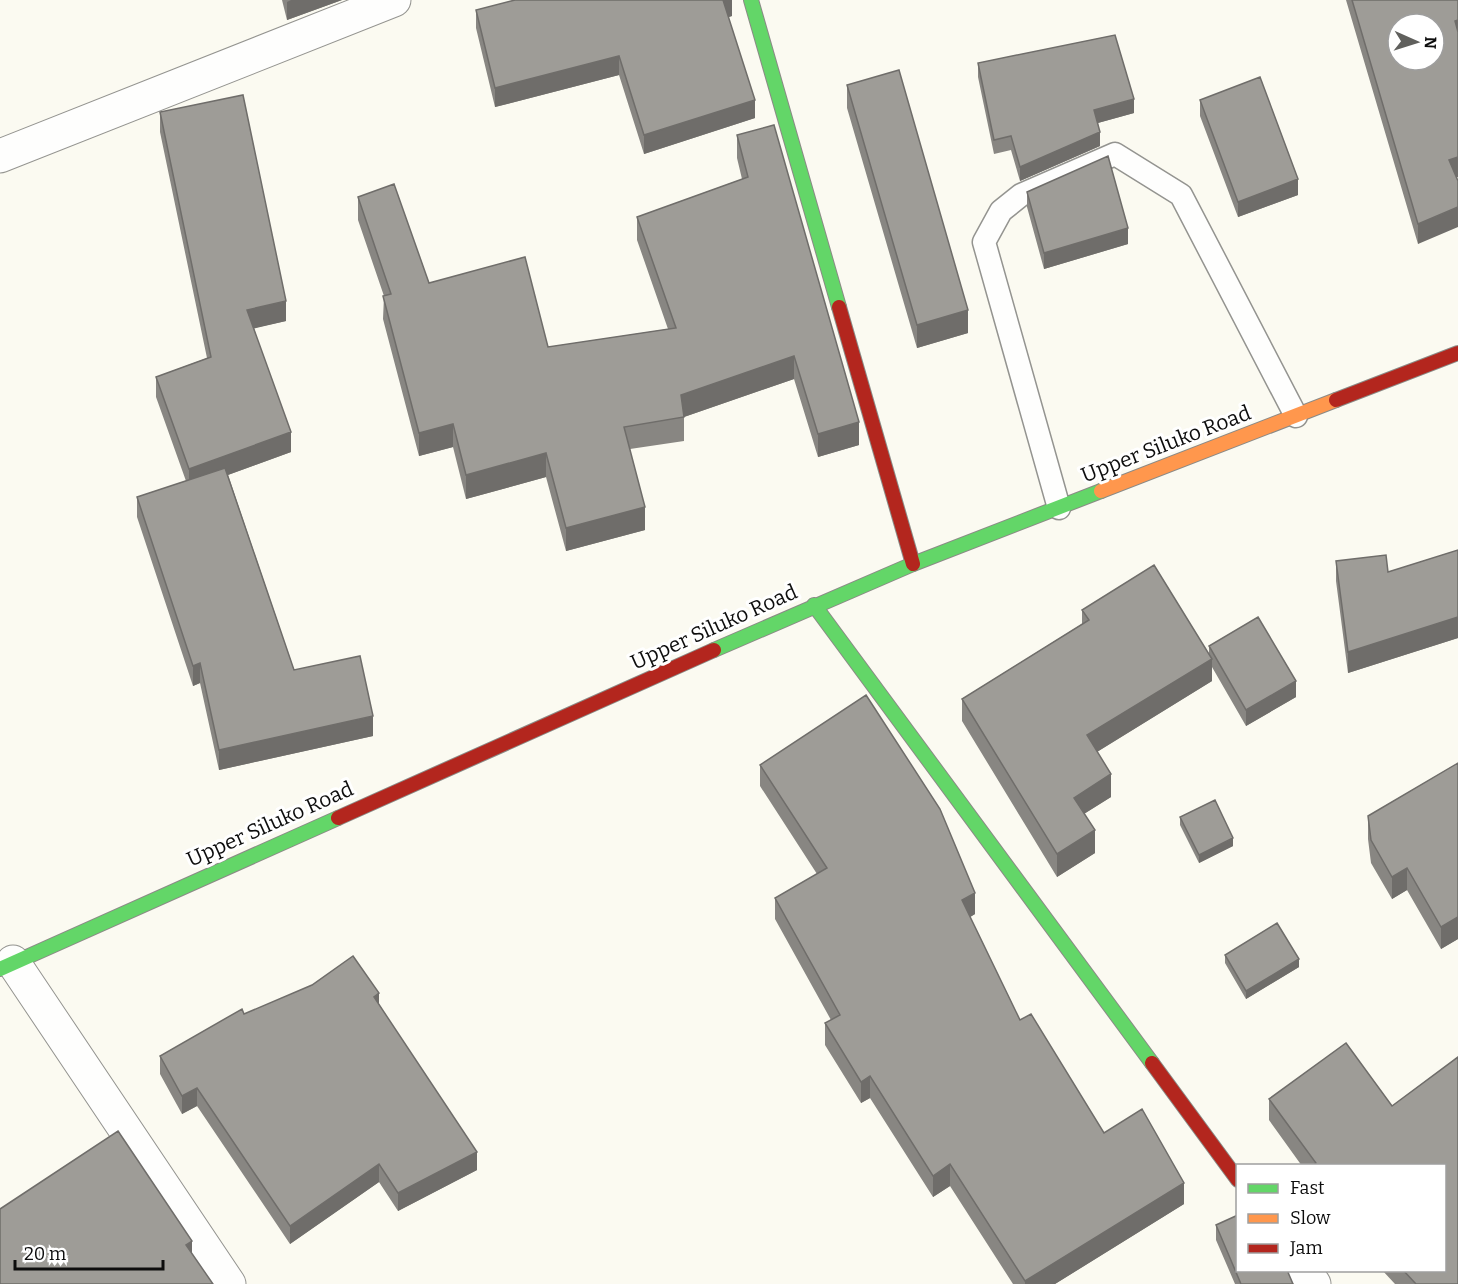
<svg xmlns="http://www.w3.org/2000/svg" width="1458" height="1284" font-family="Bitter,serif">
	<rect width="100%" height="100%" fill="#fbfaf1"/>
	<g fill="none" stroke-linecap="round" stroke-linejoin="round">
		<defs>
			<path id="lane" d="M 1059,508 L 984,242 L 1001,211 L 1021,195 L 1115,154 L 1181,195 L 1296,416"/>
			<path id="street" d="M 0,156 L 394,0
				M 13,962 L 229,1284
				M 1304,1270 L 1314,1284"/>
			<path id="fast" d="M 751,0 L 839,307
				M 814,605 L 1152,1063
				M 714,650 L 913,564 L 1101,491
				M 0,969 L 338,818"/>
			<path id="slow" d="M 1101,491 L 1336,400"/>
			<path id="jam" d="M 839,307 L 913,564
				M 1336,400 L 1458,353
				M 338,818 L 714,650
				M 1152,1063 L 1238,1180"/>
		</defs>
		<!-- lane casing -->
		<use href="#lane" stroke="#949490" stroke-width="25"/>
		<!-- street casing -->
		<use href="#street" stroke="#949490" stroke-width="35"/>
		<!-- fast casing -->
		<use href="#fast" stroke="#8b8a86" stroke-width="16"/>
		<!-- slow casing -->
		<use href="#slow" stroke="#8b8a86" stroke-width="16"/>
		<!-- jam casing -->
		<use href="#jam" stroke="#8b8a86" stroke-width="16"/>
		<!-- lane -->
		<use href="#lane" stroke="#fefefd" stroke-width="22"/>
		<!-- street -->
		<use href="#street" stroke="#fefefd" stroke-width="33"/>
		<!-- fast -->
		<use href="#fast" stroke="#63d668" stroke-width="14"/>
		<!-- slow -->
		<use href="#slow" stroke="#ff974d" stroke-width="14"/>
		<!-- jam -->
		<use href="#jam" stroke="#b3261e" stroke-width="14"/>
	</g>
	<!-- wall -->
	<path fill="#888682" d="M 282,0 L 342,0 L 287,20 Z
		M 732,0 L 732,16 L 728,17 L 755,118 L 644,154 L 619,75 L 495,107 L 476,28 L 476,10 Z
		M 1346,0 L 1458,0 L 1457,178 L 1418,244 Z
		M 978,63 L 1134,113 L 1098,123 L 1100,146 L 1020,181 L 1011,150 L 994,154 L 978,77 Z
		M 847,85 L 968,333 L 917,348 L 847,108 Z
		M 1200,100 L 1298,195 L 1238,217 L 1200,116 Z
		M 160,112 L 286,321 L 254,328 L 291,452 L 228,475 L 294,670 L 373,736 L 219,770 L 200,683 L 193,686 L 137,517 L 137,497 L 186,481 L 156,397 L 156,377 L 207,358 L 160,132 Z
		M 737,135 L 859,445 L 818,457 L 794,379 L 684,417 L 684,441 L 630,449 L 645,530 L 566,551 L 546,477 L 466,499 L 453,447 L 419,456 L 383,319 L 384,296 L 358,220 L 358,197 L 429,283 L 548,347 L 668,329 L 637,240 L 637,217 L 742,179 L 737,158 Z
		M 1027,192 L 1128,244 L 1044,269 L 1027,207 Z
		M 1458,550 L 1458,638 L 1348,673 L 1336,581 L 1336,561 L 1388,572 Z
		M 1082,610 L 1209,654 L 1209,646 L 1296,697 L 1246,726 L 1212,667 L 1212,681 L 1097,752 L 1111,797 L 1084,814 L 1095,853 L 1057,877 L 962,721 L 962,699 L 1082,624 Z
		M 1458,763 L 1458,939 L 1441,949 L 1407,890 L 1392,899 L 1371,863 L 1368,839 L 1368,816 Z
		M 760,765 L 975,914 L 970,917 L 1020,1020 L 1104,1133 L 1184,1204 L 1055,1284 L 1013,1284 L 950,1186 L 933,1197 L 870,1098 L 861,1103 L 825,1045 L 825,1023 L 831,1020 L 775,919 L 775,898 L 817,874 L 760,786 Z
		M 1180,817 L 1233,846 L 1199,863 L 1180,825 Z
		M 1225,955 L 1299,967 L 1246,999 L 1225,963 Z
		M 379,1004 L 477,1170 L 398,1211 L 379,1182 L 290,1244 L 197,1106 L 182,1114 L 160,1074 L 160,1056 L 244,1014 Z
		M 1346,1043 L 1392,1106 L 1458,1057 L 1458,1284 L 1395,1284 L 1382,1270 L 1444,1270 L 1444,1166 L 1302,1166 L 1269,1120 L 1269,1099 Z
		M 1216,1225 L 1293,1284 L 1235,1284 L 1216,1240 Z"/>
	<!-- shaded-wall -->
	<path fill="#6f6d6a" d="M 291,0 L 342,0 L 287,20 L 287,2 Z
		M 723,0 L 732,0 L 732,16 L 723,19 Z
		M 1458,20 L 1458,40 L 1455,21 Z
		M 619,56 L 619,75 L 495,107 L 495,88 Z
		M 1134,99 L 1134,113 L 1094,124 L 1094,110 Z
		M 755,100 L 755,118 L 644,154 L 644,135 Z
		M 1100,132 L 1100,146 L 1020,181 L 1020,167 Z
		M 1458,157 L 1458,177 L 1449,180 L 1449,160 Z
		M 1298,179 L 1298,195 L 1238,217 L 1238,202 Z
		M 1458,207 L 1458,227 L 1418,244 L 1418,224 Z
		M 1128,228 L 1128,244 L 1044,269 L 1044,253 Z
		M 286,301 L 286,321 L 247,330 L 247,310 Z
		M 968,310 L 968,333 L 917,348 L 917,325 Z
		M 794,356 L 794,379 L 681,418 L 681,395 Z
		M 859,422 L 859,445 L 818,457 L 818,434 Z
		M 453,424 L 453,447 L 419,456 L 419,433 Z
		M 291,432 L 291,452 L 189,489 L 189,469 Z
		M 546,453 L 546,477 L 466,499 L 466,475 Z
		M 645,507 L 645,530 L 566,551 L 566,528 Z
		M 1458,617 L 1458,638 L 1348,673 L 1348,652 Z
		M 1212,659 L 1212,681 L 1087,758 L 1087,735 Z
		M 200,663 L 200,683 L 193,686 L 193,666 Z
		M 1296,681 L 1296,697 L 1246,726 L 1246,710 Z
		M 373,716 L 373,736 L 219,770 L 219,750 Z
		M 1111,774 L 1111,797 L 1074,820 L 1074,798 Z
		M 1095,830 L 1095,853 L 1057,877 L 1057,854 Z
		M 1233,838 L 1233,846 L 1199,863 L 1199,855 Z
		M 1407,868 L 1407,890 L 1392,899 L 1392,877 Z
		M 975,893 L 975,914 L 962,922 L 962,900 Z
		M 1458,917 L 1458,939 L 1441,949 L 1441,927 Z
		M 1299,959 L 1299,967 L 1246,999 L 1246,991 Z
		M 379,993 L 379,1011 L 374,997 Z
		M 870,1076 L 870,1098 L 861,1103 L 861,1082 Z
		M 197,1088 L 197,1106 L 182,1114 L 182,1096 Z
		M 477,1152 L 477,1170 L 398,1211 L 398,1193 Z
		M 379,1164 L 379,1182 L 290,1244 L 290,1226 Z
		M 950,1164 L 950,1186 L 933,1197 L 933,1176 Z
		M 1184,1183 L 1184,1204 L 1055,1284 L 1025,1284 L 1025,1281 Z
		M 192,1241 L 192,1262 L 186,1245 Z"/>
	<!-- building -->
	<path fill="#9e9c97" stroke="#6f6d6a" stroke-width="1.5" fill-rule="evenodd" d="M 515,0 L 723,0 L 755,100 L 644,135 L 619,56 L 495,88 L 476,10 Z
		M 1352,0 L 1458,0 L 1458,20 L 1455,21 L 1458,32 L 1458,157 L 1449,160 L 1458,181 L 1458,207 L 1418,224 ZM 1398,24 L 1434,24 L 1434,60 L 1398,60 Z
		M 1115,35 L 1134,99 L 1094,110 L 1100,132 L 1020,167 L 1011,136 L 994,140 L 978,63 Z
		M 899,70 L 968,310 L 917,325 L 847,85 Z
		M 1260,77 L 1298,179 L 1238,202 L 1200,100 Z
		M 243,95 L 286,301 L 247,310 L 291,432 L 189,469 L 156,377 L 211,357 L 160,112 Z
		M 774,125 L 859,422 L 818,434 L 794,356 L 681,395 L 684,417 L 624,427 L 645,507 L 566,528 L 546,453 L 466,475 L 453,424 L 419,433 L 383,296 L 391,294 L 358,197 L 394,184 L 429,283 L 525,257 L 548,347 L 676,328 L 637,217 L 748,177 L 737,135 Z
		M 1108,156 L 1128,228 L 1044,253 L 1027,192 Z
		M 225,468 L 294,670 L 360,656 L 373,716 L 219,750 L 200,663 L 193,666 L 137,497 Z
		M 1458,550 L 1458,617 L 1348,652 L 1336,561 L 1386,555 L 1388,572 Z
		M 1154,565 L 1212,659 L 1087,735 L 1111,774 L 1074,798 L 1095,830 L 1057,854 L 962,699 L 1089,620 L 1082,610 Z
		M 1258,617 L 1296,681 L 1246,710 L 1209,646 Z
		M 866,695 L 940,809 L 975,893 L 962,900 L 1020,1020 L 1031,1014 L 1104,1133 L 1142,1109 L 1184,1183 L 1025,1281 L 950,1164 L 933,1176 L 870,1076 L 861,1082 L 825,1023 L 840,1015 L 775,898 L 827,868 L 760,765 Z
		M 1458,763 L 1458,917 L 1441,927 L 1407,868 L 1392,877 L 1371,840 L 1368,816 Z
		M 1215,800 L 1233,838 L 1199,855 L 1180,817 Z
		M 1277,923 L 1299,959 L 1246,991 L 1225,955 Z
		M 353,956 L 379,993 L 374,997 L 477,1152 L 398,1193 L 379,1164 L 290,1226 L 197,1088 L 182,1096 L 160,1056 L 242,1009 L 244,1014 L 312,985 Z
		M 1346,1043 L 1392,1106 L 1458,1057 L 1458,1284 L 1416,1284 L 1403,1270 L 1444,1270 L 1444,1166 L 1312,1166 L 1316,1163 L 1269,1099 Z
		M 118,1131 L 192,1241 L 186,1245 L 213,1284 L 0,1284 L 0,1209 Z
		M 1238,1215 L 1238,1270 L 1287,1270 L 1293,1284 L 1241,1284 L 1216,1225 Z"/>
	<g text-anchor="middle" stroke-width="6" stroke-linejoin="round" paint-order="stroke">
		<!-- street labels -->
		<g font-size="21" fill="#0d0d0d" stroke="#fff">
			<text transform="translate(1166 444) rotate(-21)" y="7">Upper Siluko Road</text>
			<text transform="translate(714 627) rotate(-24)" y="7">Upper Siluko Road</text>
			<text transform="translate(270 824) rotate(-24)" y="7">Upper Siluko Road</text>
		</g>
	</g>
	<!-- legend -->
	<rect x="1236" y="1164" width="210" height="108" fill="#ffffff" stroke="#9e9e9e" stroke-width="1.5"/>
	<rect x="1248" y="1184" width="30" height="9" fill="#63d668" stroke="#9e9e9e" stroke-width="1.5"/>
	<text x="1290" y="1194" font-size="18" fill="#0d0d0d">Fast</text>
	<rect x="1248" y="1214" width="30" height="9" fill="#ff974d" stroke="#9e9e9e" stroke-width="1.5"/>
	<text x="1290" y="1224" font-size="18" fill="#0d0d0d">Slow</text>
	<rect x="1248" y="1244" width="30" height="9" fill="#b3261e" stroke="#9e9e9e" stroke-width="1.5"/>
	<text x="1290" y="1254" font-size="18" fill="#0d0d0d">Jam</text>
	<!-- north arrow -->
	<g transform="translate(1416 42) rotate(93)"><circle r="28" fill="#ffffff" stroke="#9e9e9e" stroke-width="1.5"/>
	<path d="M0-4.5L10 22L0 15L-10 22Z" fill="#60605d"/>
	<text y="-9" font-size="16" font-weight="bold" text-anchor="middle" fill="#0d0d0d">N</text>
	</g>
	<!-- scale -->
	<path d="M15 1260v9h148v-9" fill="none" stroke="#0d0d0d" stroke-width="3"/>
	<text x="24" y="1260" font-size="18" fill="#0d0d0d" stroke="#ffffff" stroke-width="4.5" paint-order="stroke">20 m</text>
</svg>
